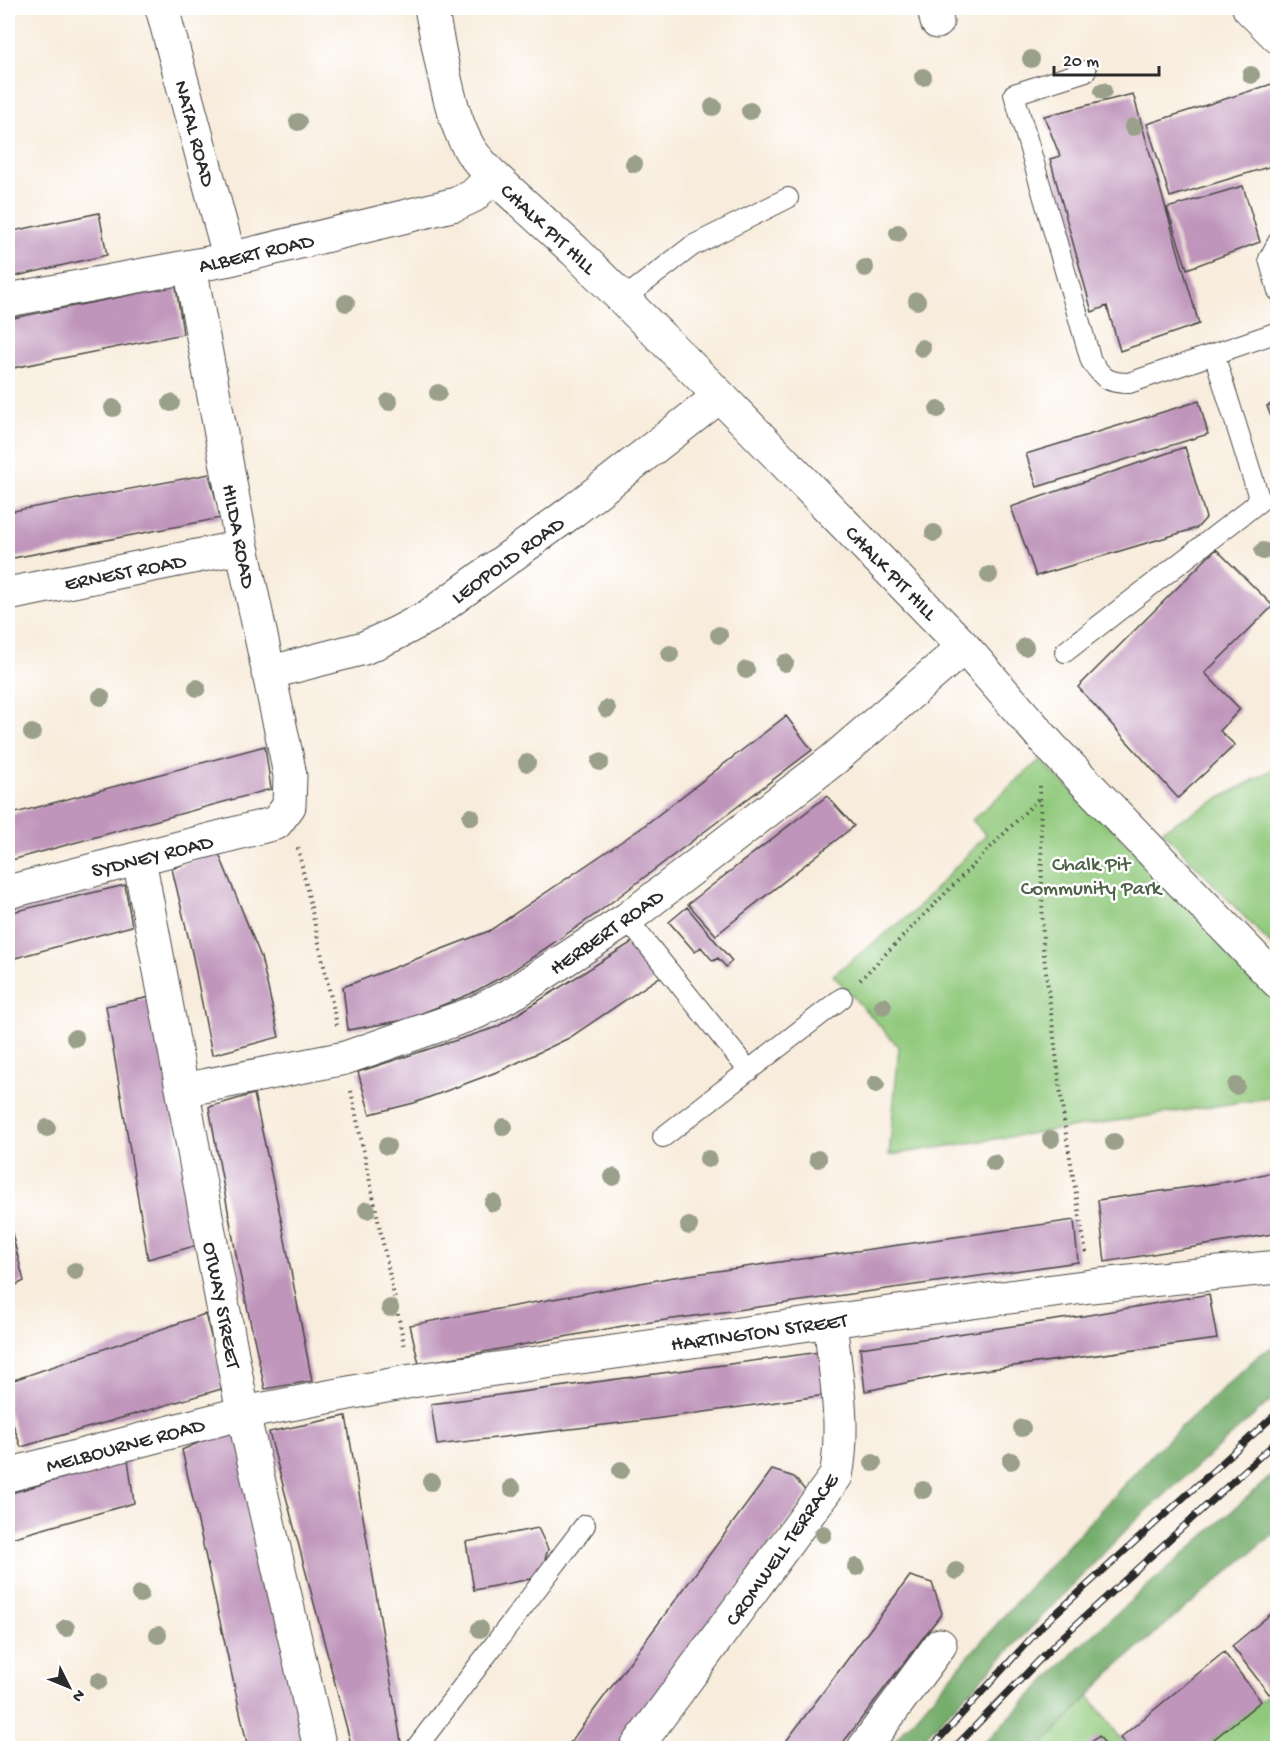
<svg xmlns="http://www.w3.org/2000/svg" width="1285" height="1756" font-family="'Gochi Hand',sans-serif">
	<rect width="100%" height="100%" fill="#fff"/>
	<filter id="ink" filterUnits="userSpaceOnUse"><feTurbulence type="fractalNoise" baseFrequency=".0167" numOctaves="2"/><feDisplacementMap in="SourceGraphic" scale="12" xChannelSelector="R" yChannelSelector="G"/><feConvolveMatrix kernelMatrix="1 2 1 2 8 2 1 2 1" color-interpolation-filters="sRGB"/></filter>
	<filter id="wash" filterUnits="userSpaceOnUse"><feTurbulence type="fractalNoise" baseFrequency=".008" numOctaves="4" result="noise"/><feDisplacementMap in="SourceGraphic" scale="24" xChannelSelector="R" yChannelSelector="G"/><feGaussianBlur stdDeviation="1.35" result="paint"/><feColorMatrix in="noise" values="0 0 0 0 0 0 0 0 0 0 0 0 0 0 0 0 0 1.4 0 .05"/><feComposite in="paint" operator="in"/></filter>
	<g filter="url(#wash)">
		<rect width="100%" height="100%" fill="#f8ecdc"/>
		<!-- green -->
		<path fill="#90c97c" stroke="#5e7a54" stroke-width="1.5" d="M 1040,760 L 1277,985 L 1277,1093 L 1269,1098 L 889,1155 L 899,1047 L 833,975 L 913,912 L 986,835 L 972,820 Z
			M 1277,767 L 1277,951 L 1162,830 Z
			M 1277,1687 L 1277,1745 L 1273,1748 L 1203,1748 Z
			M 1089,1696 L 1128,1748 L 1040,1748 Z"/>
		<!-- forest -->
		<path fill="#74ad6c" stroke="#506c4c" stroke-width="1.5" d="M 1277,1344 L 1277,1395 L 1133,1523 L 914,1748 L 888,1748 L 1017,1601 L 1155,1451 L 1259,1355 Z
			M 1277,1471 L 1277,1531 L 1118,1665 L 1040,1748 L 979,1748 L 1080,1646 Z"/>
		<g id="blocks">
			<!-- building -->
			<path fill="#bf95bb" d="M 1278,82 L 1278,164 L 1170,197 L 1147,124 Z
				M 1133,94 L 1199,324 L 1120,351 L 1107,306 L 1092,312 L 1050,159 L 1060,156 L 1044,116 Z
				M 1243,186 L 1260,242 L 1187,269 L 1167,208 Z
				M 99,213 L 107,255 L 8,278 L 8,232 Z
				M 176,286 L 183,334 L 8,369 L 8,319 Z
				M 1199,401 L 1208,434 L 1037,487 L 1026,454 Z
				M 1278,401 L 1278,433 L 1277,433 L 1267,406 Z
				M 1185,447 L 1206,518 L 1197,528 L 1036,576 L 1011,507 Z
				M 209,474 L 221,518 L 8,559 L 8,512 Z
				M 1216,549 L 1273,606 L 1205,673 L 1240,709 L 1220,731 L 1235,745 L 1178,798 L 1078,687 Z
				M 786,716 L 812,750 L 596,914 L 509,973 L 470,994 L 405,1020 L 348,1030 L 343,987 L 489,931 L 640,829 Z
				M 265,746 L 271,789 L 8,861 L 8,815 Z
				M 827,796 L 854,826 L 716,935 L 688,904 Z
				M 217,849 L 261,957 L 279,1037 L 212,1055 L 193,957 L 172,869 Z
				M 125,885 L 132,926 L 8,960 L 8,913 Z
				M 687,907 L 732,961 L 726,967 L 718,958 L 713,961 L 701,947 L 695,952 L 669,922 Z
				M 637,939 L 664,974 L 569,1038 L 502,1070 L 414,1103 L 370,1114 L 358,1072 L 497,1027 Z
				M 151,997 L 198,1245 L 148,1259 L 106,1006 Z
				M 254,1094 L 281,1219 L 312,1381 L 265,1389 L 238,1265 L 209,1107 Z
				M 1278,1171 L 1278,1233 L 1105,1262 L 1098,1200 L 1233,1181 Z
				M 8,1218 L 24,1281 L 8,1289 Z
				M 1074,1220 L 1078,1262 L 623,1326 L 419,1364 L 410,1325 L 668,1278 Z
				M 1209,1294 L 1217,1339 L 946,1375 L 865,1391 L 860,1348 L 1083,1316 Z
				M 205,1314 L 225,1388 L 21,1447 L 8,1410 L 8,1382 Z
				M 827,1351 L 833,1394 L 654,1419 L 437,1445 L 431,1404 Z
				M 346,1416 L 402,1748 L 352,1748 L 269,1432 Z
				M 239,1430 L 306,1748 L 248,1748 L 182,1450 L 211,1437 Z
				M 128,1459 L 134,1503 L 8,1539 L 8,1494 Z
				M 772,1470 L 794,1477 L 808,1494 L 619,1748 L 566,1748 Z
				M 538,1528 L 548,1549 L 540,1577 L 474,1590 L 466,1542 Z
				M 910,1576 L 932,1583 L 942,1613 L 839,1748 L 781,1748 Z
				M 1278,1608 L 1278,1687 L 1269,1694 L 1232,1646 Z
				M 1224,1652 L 1261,1701 L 1203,1748 L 1129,1748 L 1120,1738 Z
				M 1099,1736 L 1108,1748 L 1084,1748 Z"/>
		</g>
	</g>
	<g filter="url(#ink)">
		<use href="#blocks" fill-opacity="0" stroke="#4a4846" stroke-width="1.5"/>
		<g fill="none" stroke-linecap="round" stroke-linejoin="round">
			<defs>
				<path id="lane" d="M 1086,71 L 1014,94 L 1091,361 C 1103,378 1107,383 1129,383 L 1214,354
					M 1278,242 L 1269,259 L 1278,291
					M 623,299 L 692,246 L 788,198
					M 1065,652 L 1260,501 L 1214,354 L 1278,332
					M 627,919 L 749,1071
					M 663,1137 L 842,998
					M 416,1748 L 585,1525"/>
				<path id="street" d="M 162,8 L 230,259
					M 934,8 L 937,22
					M 1249,8 L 1278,37
					M 8,300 L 230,259 L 456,204 L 473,196 L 493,176 L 575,251 L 720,396 L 964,647 L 1051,747 L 1278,982
					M 8,594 L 242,547
					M 268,673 L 364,648 L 397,633 L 429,616 L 574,510 L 720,396
					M 139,859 L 243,1413 L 320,1748
					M 8,892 L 276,823 L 289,806 L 290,776 L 286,754 L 242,547 L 190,267
					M 183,1090 L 345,1058 L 477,1012 L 517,991 L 627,919 L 833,760 L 964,647
					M 8,1475 L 243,1413 L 412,1381 L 830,1321 L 1091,1286 L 1278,1267
					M 636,1748 L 836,1476 C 846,1425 835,1372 830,1321
					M 864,1748 L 940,1645"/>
				<path id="secondary" d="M 431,8 C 440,50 448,115 471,151 C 477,160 485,168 493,176"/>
			</defs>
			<!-- lane casing -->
			<use href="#lane" stroke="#4a4846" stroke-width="22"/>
			<!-- street casing -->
			<use href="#street" stroke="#4a4846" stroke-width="35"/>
			<!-- secondary casing -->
			<use href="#secondary" stroke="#4a4846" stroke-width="35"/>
			<!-- path -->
			<path stroke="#4a4846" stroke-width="4" stroke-dasharray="1.5 4.5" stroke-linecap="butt" d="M 8,73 L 12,91 L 8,92
				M 1040,786 L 1043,947 L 1065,1128 L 1086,1253
				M 298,848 L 337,1025
				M 860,980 L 1040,797
				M 351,1091 L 405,1348"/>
			<!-- lane -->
			<use href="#lane" stroke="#fff" stroke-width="20"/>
			<!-- street -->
			<use href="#street" stroke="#fff" stroke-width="33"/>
			<!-- secondary -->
			<use href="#secondary" stroke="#fff" stroke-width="33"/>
			<defs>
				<path id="rail" d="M 931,1748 L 1043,1625 L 1278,1412
					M 954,1748 L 1057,1642 L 1278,1440"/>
			</defs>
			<!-- rail casing -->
			<use href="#rail" stroke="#2b2b2b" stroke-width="7"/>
			<!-- rail -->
			<use href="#rail" stroke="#fff" stroke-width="4.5" stroke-dasharray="14" stroke-linecap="butt"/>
		</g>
		<!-- trees -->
		<g fill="#9aa08a">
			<circle cx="1031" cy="59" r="9"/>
			<circle cx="1251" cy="75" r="9"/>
			<circle cx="923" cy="77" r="9"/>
			<circle cx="1103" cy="91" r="9"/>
			<circle cx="713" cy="107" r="9"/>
			<circle cx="750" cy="111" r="9"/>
			<circle cx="298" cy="122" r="9"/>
			<circle cx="1133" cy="127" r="9"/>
			<circle cx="634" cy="164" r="9"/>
			<circle cx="898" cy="233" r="9"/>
			<circle cx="865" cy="268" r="9"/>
			<circle cx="917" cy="301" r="9"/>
			<circle cx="346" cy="303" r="9"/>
			<circle cx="922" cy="348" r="9"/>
			<circle cx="438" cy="393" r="9"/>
			<circle cx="389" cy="402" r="9"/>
			<circle cx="171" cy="403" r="9"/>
			<circle cx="113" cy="408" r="9"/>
			<circle cx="938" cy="409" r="9"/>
			<circle cx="934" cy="533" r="9"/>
			<circle cx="1263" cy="551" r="9"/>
			<circle cx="989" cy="575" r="9"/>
			<circle cx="719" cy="635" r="9"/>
			<circle cx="1025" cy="647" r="9"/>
			<circle cx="670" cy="654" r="9"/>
			<circle cx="785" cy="663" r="9"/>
			<circle cx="746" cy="670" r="9"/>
			<circle cx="197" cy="688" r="9"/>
			<circle cx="101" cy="697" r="9"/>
			<circle cx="607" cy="709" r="9"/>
			<circle cx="32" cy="733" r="9"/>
			<circle cx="600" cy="762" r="9"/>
			<circle cx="527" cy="763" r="9"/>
			<circle cx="471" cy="817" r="9"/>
			<circle cx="883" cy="1006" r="9"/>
			<circle cx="75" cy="1038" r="9"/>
			<circle cx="876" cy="1084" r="9"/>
			<circle cx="1236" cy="1086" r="9"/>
			<circle cx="504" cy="1127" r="9"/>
			<circle cx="47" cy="1128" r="9"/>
			<circle cx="1051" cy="1139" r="9"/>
			<circle cx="1114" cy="1142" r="9"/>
			<circle cx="387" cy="1146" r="9"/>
			<circle cx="708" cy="1159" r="9"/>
			<circle cx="818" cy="1159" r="9"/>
			<circle cx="994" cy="1163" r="9"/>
			<circle cx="613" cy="1177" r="9"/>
			<circle cx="493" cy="1203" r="9"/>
			<circle cx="367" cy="1210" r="9"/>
			<circle cx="689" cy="1226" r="9"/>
			<circle cx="75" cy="1271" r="9"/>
			<circle cx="390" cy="1308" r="9"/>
			<circle cx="1022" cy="1428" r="9"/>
			<circle cx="1011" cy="1461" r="9"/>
			<circle cx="873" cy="1463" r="9"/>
			<circle cx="621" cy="1470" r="9"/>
			<circle cx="431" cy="1482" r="9"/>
			<circle cx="512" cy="1488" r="9"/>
			<circle cx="923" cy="1490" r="9"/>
			<circle cx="823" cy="1534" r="9"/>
			<circle cx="856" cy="1567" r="9"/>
			<circle cx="956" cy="1571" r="9"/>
			<circle cx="140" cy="1594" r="9"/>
			<circle cx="66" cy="1628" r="9"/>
			<circle cx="480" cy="1629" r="9"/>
			<circle cx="158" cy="1635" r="9"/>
			<circle cx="99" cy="1681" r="9"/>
		</g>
	</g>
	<g text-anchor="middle" stroke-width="5" stroke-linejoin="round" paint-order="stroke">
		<!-- street labels -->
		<g font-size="21" fill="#2b2b2b" stroke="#fff">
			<text transform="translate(196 133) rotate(75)" y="7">NATAL ROAD</text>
			<text transform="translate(549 228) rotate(43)" y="7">CHALK PIT HILL</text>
			<text transform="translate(256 252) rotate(-13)" y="7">ALBERT ROAD</text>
			<text transform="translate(240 536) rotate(79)" y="7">HILDA ROAD</text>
			<text transform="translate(507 559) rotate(-36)" y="7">LEOPOLD ROAD</text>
			<text transform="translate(125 571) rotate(-11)" y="7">ERNEST ROAD</text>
			<text transform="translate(892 572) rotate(46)" y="7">CHALK PIT HILL</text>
			<text transform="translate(152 855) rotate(-14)" y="7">SYDNEY ROAD</text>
			<text transform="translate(606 931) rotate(-35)" y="7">HERBERT ROAD</text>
			<text transform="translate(223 1305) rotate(79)" y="7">OTWAY STREET</text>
			<text transform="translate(759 1331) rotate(-8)" y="7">HARTINGTON STREET</text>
			<text transform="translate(125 1444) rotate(-15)" y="7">MELBOURNE ROAD</text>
			<text transform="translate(781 1549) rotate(-55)" y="7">CROMWELL TERRACE</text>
		</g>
		<!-- park labels -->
		<g font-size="21" fill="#4e6247" stroke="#fff">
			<text x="1091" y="870">Chalk Pit<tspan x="1091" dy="24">Community Park</tspan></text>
		</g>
	</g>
	<!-- margin -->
	<rect width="1285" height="1756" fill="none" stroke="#fff" stroke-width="30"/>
	<!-- north arrow -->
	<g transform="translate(69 1687) rotate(133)" stroke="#ffffff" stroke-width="4.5" paint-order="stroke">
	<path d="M0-4.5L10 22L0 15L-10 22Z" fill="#2b2b2b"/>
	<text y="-9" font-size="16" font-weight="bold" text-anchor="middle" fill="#2b2b2b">N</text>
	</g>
	<!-- scale -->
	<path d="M1054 66v9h105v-9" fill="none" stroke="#2b2b2b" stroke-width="3"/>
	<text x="1063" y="66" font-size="18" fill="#2b2b2b" stroke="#ffffff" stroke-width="4.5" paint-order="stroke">20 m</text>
</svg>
